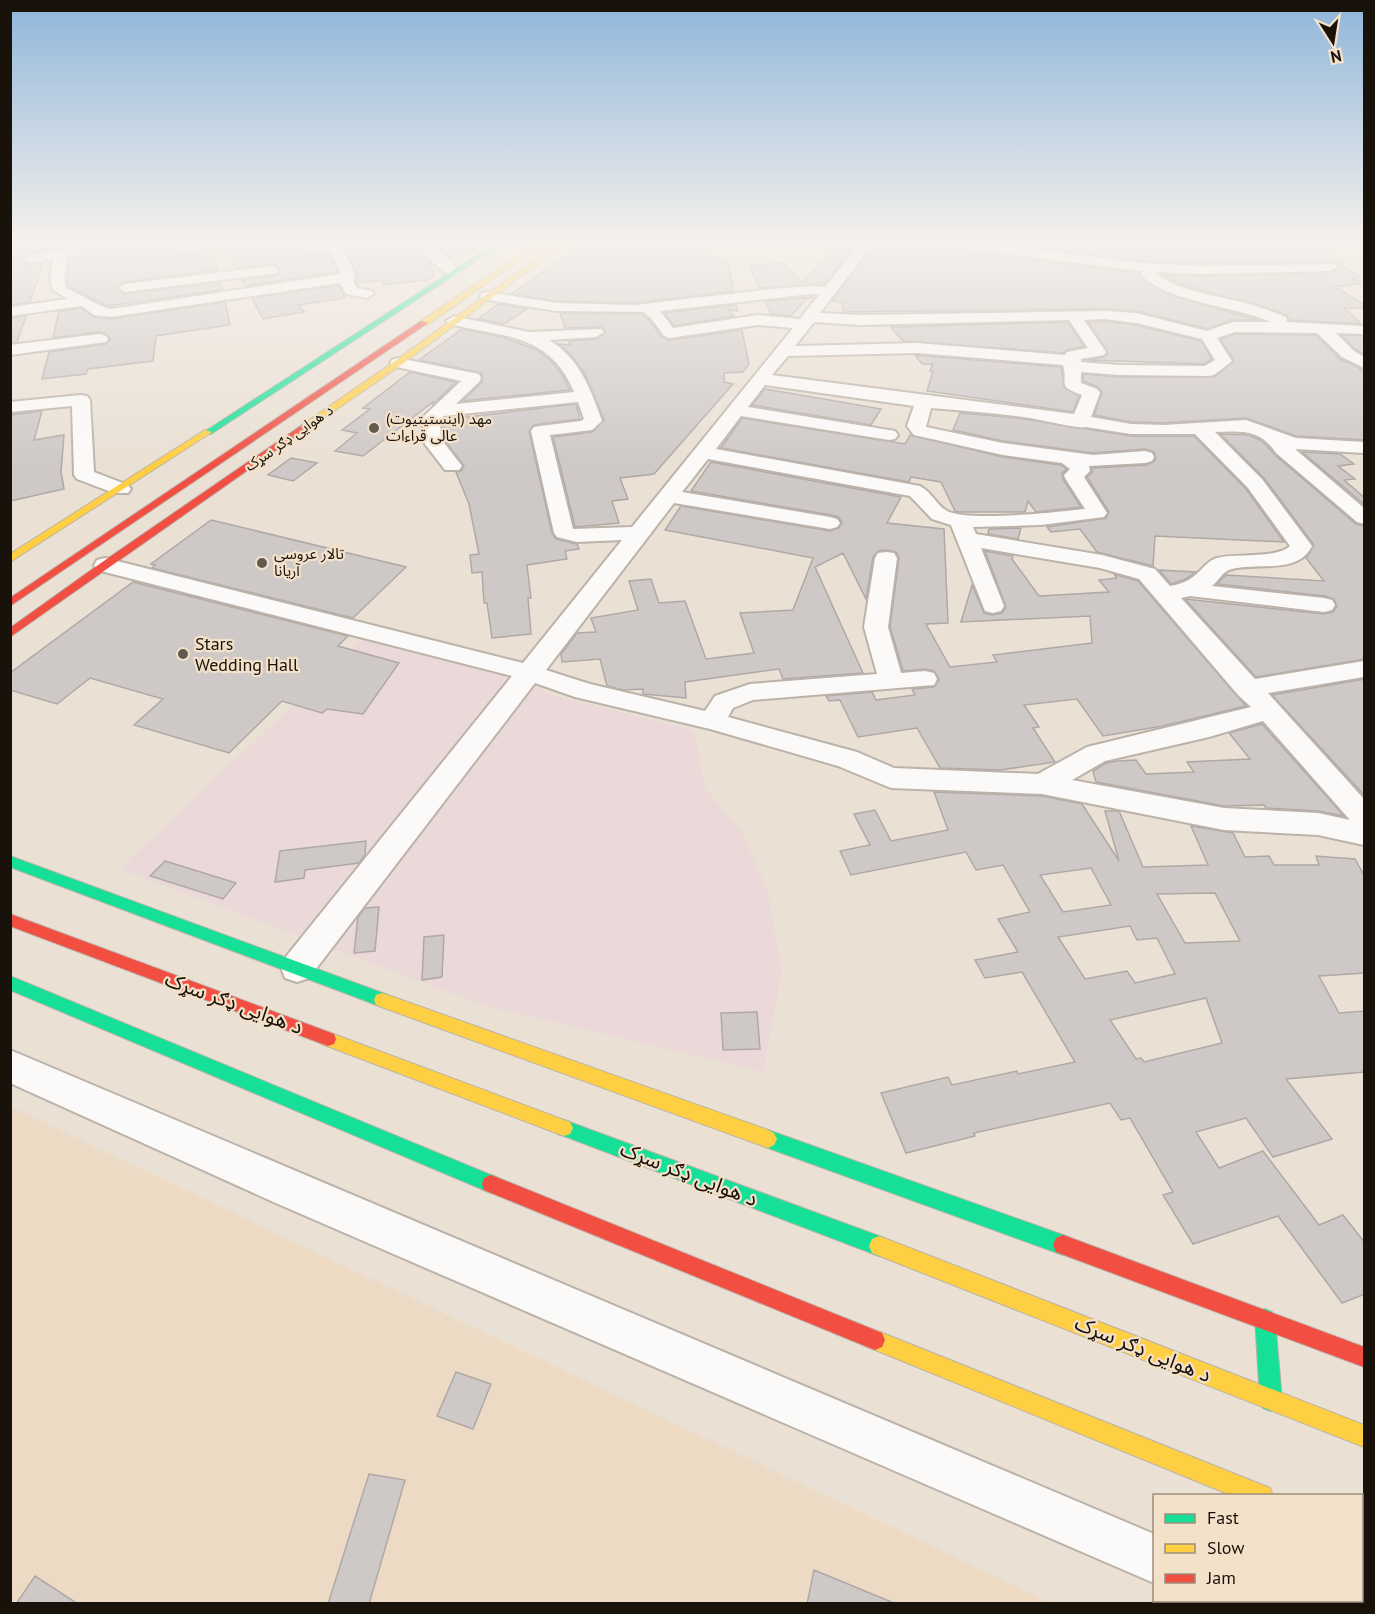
<svg xmlns="http://www.w3.org/2000/svg" width="1375" height="1614" font-family="'PT Sans','Noto Sans Arabic',sans-serif">
	<rect width="100%" height="100%" fill="#eae0d4"/>
	<!-- commercial -->
	<path fill="#ebd9d9" d="M 364,638 L 501,671 L 554,696 L 694,730 L 705,788 L 742,833 L 767,889 L 782,970 L 763,1072 L 483,1005 L 119,869 Z"/>
	<!-- built -->
	<path fill="#ecdac5" d="M 11,1107 L 1051,1603 L 11,1603 Z"/>
	<!-- building -->
	<path fill="#cec8c7" stroke="#afa8a7" stroke-width="1.5" fill-rule="evenodd" d="M 32,240 L 69,240 L 66,247 L 30,253 L 22,257 L 22,261 L 29,265 L 43,263 L 30,302 L 10,305 L 10,247 L 16,243 Z
		M 87,240 L 194,240 L 183,242 L 175,249 L 184,254 L 213,251 L 217,270 L 125,282 L 116,287 L 124,294 L 220,282 L 222,290 L 108,306 L 68,286 L 69,259 L 80,256 Z
		M 261,240 L 301,240 L 310,255 L 330,254 L 338,272 L 246,286 L 242,280 L 277,275 L 281,269 L 272,264 L 236,268 L 227,249 L 253,246 Z
		M 400,240 L 413,240 L 430,262 L 434,276 L 427,280 L 384,285 L 382,280 L 357,283 L 358,276 L 347,252 L 392,246 Z
		M 433,240 L 489,240 L 465,256 L 451,258 Z
		M 844,240 L 860,240 L 824,285 L 759,288 L 750,266 L 783,263 L 802,283 Z
		M 878,240 L 919,244 L 922,247 L 1139,273 L 1142,279 L 1170,295 L 1258,320 L 1232,320 L 1207,329 L 1137,311 L 1105,309 L 843,312 L 842,302 L 832,301 Z
		M 1041,240 L 1305,240 L 1345,263 L 1339,263 L 1361,278 L 1353,278 L 1361,283 L 1335,287 L 1365,305 L 1365,308 L 1344,308 L 1361,324 L 1289,320 L 1287,315 L 1267,308 L 1186,286 L 1162,275 L 1201,276 L 1330,273 L 1339,268 L 1335,262 L 1201,264 L 1143,261 L 1054,250 Z
		M 603,241 L 707,252 L 701,259 L 727,259 L 734,291 L 635,303 L 556,301 L 511,294 L 586,242 L 600,244 Z
		M 339,285 L 345,298 L 298,305 L 304,312 L 263,319 L 252,298 Z
		M 815,297 L 806,299 L 791,316 L 771,314 L 765,301 Z
		M 225,302 L 230,325 L 156,336 L 153,361 L 88,369 L 86,374 L 42,379 L 49,352 L 106,344 L 110,340 L 108,335 L 100,332 L 53,338 L 59,311 L 81,308 L 94,317 L 111,319 Z
		M 498,304 L 527,309 L 504,324 L 478,319 Z
		M 736,305 L 738,311 L 728,310 L 734,316 L 674,326 L 664,313 Z
		M 560,313 L 642,314 L 649,320 L 662,337 L 669,340 L 742,330 L 749,364 L 743,372 L 724,373 L 724,382 L 733,384 L 654,474 L 620,478 L 628,499 L 612,501 L 619,523 L 575,527 L 553,437 L 592,432 L 604,420 L 585,374 L 570,354 L 558,344 L 570,345 L 568,341 L 596,339 L 606,332 L 601,327 L 565,328 Z
		M 26,316 L 17,342 L 10,343 L 10,318 Z
		M 1105,321 L 1136,325 L 1201,341 L 1212,359 L 1204,364 L 1087,360 L 1104,357 L 1108,353 L 1088,322 Z
		M 1068,322 L 1084,346 L 1067,350 L 1064,353 L 903,341 L 891,327 Z
		M 462,329 L 505,338 L 537,350 L 550,360 L 562,374 L 570,390 L 462,401 L 481,383 L 483,379 L 481,373 L 419,360 Z
		M 1235,334 L 1316,335 L 1340,359 L 1358,367 L 1365,374 L 1365,440 L 1296,436 L 1246,418 L 1164,423 L 1131,422 L 1094,415 L 1102,392 L 1098,387 L 1083,381 L 1083,374 L 1119,377 L 1214,377 L 1234,361 L 1220,339 Z
		M 1342,335 L 1365,336 L 1365,355 L 1355,349 Z
		M 915,355 L 1061,367 L 1064,387 L 1079,396 L 1073,412 L 927,391 L 933,371 L 930,371 L 933,364 L 922,364 Z
		M 410,372 L 456,382 L 433,404 L 433,402 L 363,456 L 335,451 L 357,433 L 342,430 L 370,409 L 363,408 Z
		M 765,389 L 824,399 L 881,409 L 871,425 L 752,405 Z
		M 576,404 L 580,419 L 534,425 L 529,431 L 552,533 L 556,539 L 577,544 L 579,549 L 565,551 L 567,559 L 527,565 L 531,598 L 528,598 L 531,634 L 492,638 L 487,603 L 484,603 L 482,572 L 472,573 L 470,555 L 479,554 L 469,504 L 456,472 L 461,471 L 464,466 L 443,438 L 442,420 Z
		M 42,411 L 34,440 L 64,435 L 61,472 L 64,489 L 10,501 L 10,415 Z
		M 960,413 L 1018,418 L 1131,436 L 1194,436 L 1246,489 L 1284,542 L 1155,536 L 1153,566 L 1097,552 L 1080,529 L 1051,532 L 1047,527 L 1106,518 L 1109,512 L 1087,477 L 1092,473 L 1092,468 L 1146,465 L 1154,462 L 1156,458 L 1154,452 L 1145,449 L 1093,453 L 1003,441 L 953,430 Z
		M 742,418 L 905,444 L 910,435 L 1003,457 L 1061,465 L 1067,469 L 1062,473 L 1063,479 L 1081,507 L 1036,512 L 1028,501 L 1025,512 L 959,512 L 955,511 L 941,482 L 911,477 L 909,482 L 721,448 Z
		M 1220,434 L 1249,435 L 1262,441 L 1275,455 L 1356,524 L 1365,526 L 1365,659 L 1256,677 L 1185,599 L 1324,614 L 1333,612 L 1337,606 L 1334,599 L 1325,596 L 1217,584 L 1226,575 L 1324,581 L 1306,558 L 1314,545 L 1264,478 Z
		M 1302,452 L 1340,454 L 1354,464 L 1338,466 L 1355,479 L 1344,480 L 1365,498 L 1365,505 Z
		M 291,458 L 317,463 L 293,481 L 268,475 Z
		M 711,462 L 901,497 L 887,523 L 944,529 L 948,623 L 926,624 L 950,667 L 997,662 L 993,655 L 1092,643 L 1090,616 L 961,622 L 972,585 L 984,613 L 992,615 L 1002,613 L 1006,607 L 985,551 L 1013,556 L 1012,559 L 1039,596 L 1109,592 L 1099,580 L 1117,578 L 1114,574 L 1138,581 L 1246,706 L 1163,726 L 1103,736 L 1077,699 L 1024,705 L 1039,727 L 1033,728 L 1055,762 L 1000,770 L 940,768 L 917,728 L 858,737 L 840,700 L 829,701 L 826,696 L 872,692 L 876,700 L 915,695 L 912,689 L 934,687 L 939,680 L 934,671 L 925,669 L 903,671 L 890,627 L 899,558 L 896,552 L 886,550 L 878,551 L 873,557 L 866,599 L 843,553 L 815,567 L 863,673 L 783,679 L 779,669 L 685,682 L 686,698 L 643,694 L 643,689 L 623,690 L 607,686 L 600,659 L 562,662 L 561,654 L 577,633 L 596,632 L 591,618 L 638,610 L 629,581 L 651,579 L 659,603 L 685,601 L 706,659 L 754,653 L 740,613 L 793,610 L 813,558 L 665,530 L 681,506 L 830,531 L 839,528 L 842,522 L 838,517 L 831,515 L 691,491 Z
		M 211,520 L 406,567 L 353,618 L 152,568 L 155,565 L 151,564 Z
		M 1021,528 L 1018,539 L 988,534 L 989,529 Z
		M 1159,570 L 1195,572 L 1186,579 L 1171,584 Z
		M 133,582 L 348,636 L 338,646 L 399,663 L 363,714 L 327,709 L 322,713 L 282,701 L 229,753 L 134,725 L 163,699 L 90,678 L 57,704 L 10,690 L 10,673 Z
		M 1365,679 L 1365,796 L 1272,695 Z
		M 1262,724 L 1344,816 L 1318,811 L 1266,808 L 1264,805 L 1224,806 L 1096,782 L 1093,771 L 1106,763 L 1117,761 L 1136,760 L 1146,774 L 1194,772 L 1187,762 L 1250,759 L 1229,733 Z
		M 934,792 L 1042,796 L 1082,804 L 1119,861 L 1105,811 L 1119,811 L 1143,867 L 1208,865 L 1191,826 L 1233,833 L 1245,857 L 1269,856 L 1274,865 L 1319,865 L 1316,856 L 1355,859 L 1365,877 L 1365,973 L 1319,976 L 1339,1013 L 1365,1011 L 1365,1072 L 1286,1079 L 1332,1139 L 1273,1157 L 1246,1118 L 1196,1132 L 1219,1168 L 1263,1151 L 1319,1225 L 1343,1215 L 1365,1243 L 1365,1294 L 1342,1303 L 1278,1216 L 1193,1244 L 1163,1195 L 1173,1192 L 1130,1118 L 1121,1120 L 1110,1103 L 974,1133 L 975,1136 L 906,1153 L 881,1093 L 948,1077 L 952,1085 L 1017,1071 L 1018,1074 L 1075,1062 L 1022,972 L 985,978 L 975,960 L 1018,952 L 998,919 L 1030,912 L 1003,865 L 976,870 L 966,852 L 851,875 L 840,851 L 870,845 L 854,814 L 875,810 L 891,841 L 948,830 ZM 1091,868 L 1111,905 L 1063,912 L 1040,875 ZM 1215,893 L 1240,941 L 1185,943 L 1157,894 ZM 1130,926 L 1137,940 L 1157,938 L 1175,974 L 1135,983 L 1127,971 L 1085,979 L 1058,937 ZM 1206,998 L 1222,1043 L 1144,1062 L 1141,1058 L 1136,1059 L 1110,1020 Z
		M 366,841 L 365,855 L 359,863 L 305,870 L 304,878 L 275,882 L 280,851 Z
		M 165,861 L 236,883 L 223,899 L 150,876 Z
		M 379,907 L 375,951 L 354,953 L 358,917 L 365,908 Z
		M 444,935 L 442,977 L 422,980 L 424,937 Z
		M 757,1012 L 760,1049 L 723,1050 L 721,1013 Z
		M 456,1372 L 491,1384 L 473,1429 L 437,1416 Z
		M 369,1474 L 405,1480 L 369,1604 L 328,1604 Z
		M 814,1570 L 894,1603 L 894,1604 L 807,1604 Z
		M 35,1576 L 78,1604 L 16,1604 Z"/>
	<g fill="none" stroke-linecap="round" stroke-linejoin="round">
		<defs>
			<path id="street" d="M 10,240 L 17,240 L 10,245 Z
				M 72,240 L 85,240 L 78,255 L 67,257 L 64,279 L 66,288 C 78,293 102,308 111,309 L 341,274 L 331,252 L 310,253 L 303,240 L 316,240 L 319,246 L 358,240 L 398,240 L 392,244 L 344,250 L 356,277 L 353,280 L 357,288 L 372,291 L 374,294 L 367,298 L 346,294 L 340,283 L 111,317 L 94,315 L 82,306 L 10,316 L 10,307 L 68,299 L 53,290 L 50,279 L 53,259 L 30,263 L 23,259 L 30,255 L 68,249 Z
				M 215,240 L 259,240 L 253,244 L 184,252 L 177,248 L 184,244 Z
				M 415,240 L 429,240 C 439,251 452,261 461,272 L 459,275 C 442,279 424,252 415,240 Z
				M 863,240 L 876,240 L 820,313 L 861,315 L 1105,311 L 1136,313 L 1207,331 L 1233,322 L 1271,322 C 1232,305 1175,304 1143,277 L 1141,274 L 1143,271 L 924,244 L 918,240 L 960,240 L 1143,263 L 1201,266 L 1335,264 L 1337,267 L 1330,271 L 1201,274 L 1154,272 C 1178,292 1216,295 1246,303 C 1260,307 1273,312 1286,317 L 1287,322 L 1364,326 L 1364,334 L 1336,333 L 1354,351 L 1364,357 L 1364,368 L 1342,357 L 1317,333 L 1235,332 L 1217,338 L 1232,361 L 1214,375 L 1208,376 L 1119,375 L 1081,372 L 1081,383 L 1097,389 L 1100,393 L 1091,417 L 1131,424 L 1164,425 L 1246,420 L 1296,438 L 1364,442 L 1364,453 L 1295,449 L 1364,508 L 1364,524 L 1357,522 L 1276,453 C 1260,429 1242,431 1215,432 L 1262,479 L 1312,546 C 1297,576 1256,561 1229,570 C 1223,572 1218,581 1212,586 L 1324,598 L 1332,600 L 1335,605 L 1332,610 L 1324,612 L 1190,596 L 1181,598 L 1255,679 L 1364,661 L 1364,677 L 1268,693 L 1364,799 L 1364,845 L 1318,835 L 1224,830 L 1042,794 L 891,788 L 838,766 L 710,729 L 575,697 L 535,683 L 309,978 L 297,982 L 285,978 L 281,968 L 285,958 L 512,676 L 97,570 L 94,565 L 97,560 L 105,558 L 523,663 L 622,540 L 577,542 L 557,537 L 554,533 L 531,431 L 534,427 L 540,426 L 581,421 L 584,419 L 578,402 L 444,416 L 440,419 L 441,439 L 462,466 L 459,470 L 445,470 L 425,444 L 423,440 L 422,418 L 461,381 L 392,366 L 390,363 L 392,360 L 398,358 L 479,374 L 481,378 L 479,382 L 456,404 L 574,392 C 550,333 502,337 449,324 L 446,321 L 454,316 L 529,332 L 601,329 L 604,332 L 596,337 L 549,340 C 579,358 591,389 602,421 L 592,430 L 550,435 L 573,529 L 632,527 L 793,328 L 758,325 L 669,338 L 664,336 L 651,318 L 643,312 L 556,311 L 482,299 L 480,296 L 482,293 L 487,292 L 556,303 L 635,305 L 772,289 L 811,286 L 825,287 ZM 811,294 L 819,295 L 800,319 L 758,315 L 673,328 L 660,311 ZM 1105,319 L 1136,323 L 1202,339 L 1215,360 L 1205,366 L 1119,365 L 1081,362 L 1081,359 L 1104,355 L 1106,352 L 1084,320 ZM 1069,320 L 1088,348 L 1067,352 L 1065,355 L 917,343 L 795,346 L 814,322 L 861,325 ZM 917,353 L 1063,365 C 1069,385 1055,385 1082,395 L 1074,414 L 772,375 L 788,356 ZM 765,385 L 914,406 L 907,426 L 914,435 L 1003,455 L 1062,463 L 1070,469 L 1064,475 L 1065,478 L 1085,509 C 1058,512 969,522 947,511 C 936,505 932,492 920,486 L 716,449 L 741,416 L 889,440 L 895,439 L 898,435 L 895,431 L 889,430 L 748,407 ZM 931,408 C 964,411 998,413 1030,418 C 1043,420 1077,429 1086,427 L 1131,434 L 1195,434 L 1248,488 L 1290,546 C 1276,559 1237,553 1217,558 C 1202,562 1199,582 1170,586 L 1155,569 L 1102,555 L 976,534 L 973,527 L 1041,525 L 1104,517 L 1107,513 L 1084,477 L 1090,471 L 1089,466 L 1145,463 L 1152,461 L 1154,457 L 1152,453 L 1145,451 L 1093,455 L 1003,443 L 926,427 ZM 708,459 L 910,496 L 932,519 L 951,525 L 985,611 L 993,613 L 1001,611 L 1004,606 L 981,548 L 1100,568 L 1139,579 L 1238,695 L 1251,707 L 1087,747 L 1038,774 L 894,768 L 857,752 L 728,717 L 733,708 L 753,700 L 934,685 L 937,679 L 934,673 L 925,671 L 901,673 L 888,627 L 897,558 L 894,553 L 886,552 L 878,553 L 875,558 L 864,627 L 877,674 L 750,684 L 715,696 L 705,711 L 590,684 L 546,670 L 674,503 L 830,529 L 837,527 L 840,523 L 837,519 L 830,517 L 682,492 ZM 1263,721 L 1350,820 L 1318,813 L 1224,808 L 1072,780 L 1105,761 L 1209,737 Z
				M 272,266 L 279,270 L 277,273 L 125,292 L 118,288 L 125,284 Z
				M 100,334 L 106,336 L 108,339 L 106,342 L 10,355 L 10,345 Z
				M 81,395 L 87,396 L 90,400 L 94,472 L 128,485 L 131,489 L 128,493 L 114,493 L 77,479 L 74,475 L 72,406 L 10,412 L 10,402 Z
				M 10,1050 L 1154,1534 L 1154,1583 L 278,1204 L 10,1083 Z
				M 1223,1600 L 1279,1600 L 1280,1604 L 1224,1604 Z"/>
			<path id="fast" d="M 500,240 L 508,240 L 211,434 L 204,432 Z
				M 10,856 L 388,995 L 390,1000 L 388,1005 L 382,1007 L 10,867 Z
				M 10,976 L 498,1178 L 500,1184 L 498,1190 L 491,1193 L 10,990 Z
				M 564,1120 L 879,1236 L 886,1239 L 889,1246 L 886,1253 L 879,1256 L 564,1136 L 558,1134 L 555,1128 L 558,1122 Z
				M 768,1130 L 1063,1235 L 1070,1238 L 1073,1245 L 1070,1252 L 1063,1255 L 768,1148 L 762,1145 L 759,1139 L 762,1133 Z
				M 1265,1309 L 1272,1312 L 1275,1319 L 1282,1400 L 1279,1408 L 1271,1411 L 1263,1408 L 1260,1400 L 1255,1319 L 1258,1312 Z"/>
			<path id="slow" d="M 541,240 L 549,240 L 427,325 L 421,325 L 421,321 Z
				M 562,240 L 570,240 L 401,365 L 308,429 L 302,429 L 302,425 L 395,361 Z
				M 205,430 L 212,432 L 10,562 L 10,554 Z
				M 382,993 L 768,1130 L 774,1133 L 777,1139 L 774,1145 L 768,1148 L 376,1005 L 374,1000 L 376,995 Z
				M 328,1032 L 564,1120 L 570,1122 L 573,1128 L 570,1134 L 564,1136 L 322,1044 L 320,1039 L 322,1034 Z
				M 879,1236 L 1364,1425 L 1364,1447 L 872,1253 L 869,1246 L 872,1239 Z
				M 875,1330 L 1270,1488 L 1273,1496 L 1233,1496 L 868,1347 L 865,1340 L 868,1333 Z
				M 1362,1524 L 1364,1525 L 1364,1547 L 1362,1546 Z"/>
			<path id="jam" d="M 421,321 L 428,323 L 10,606 L 10,598 Z
				M 302,425 L 309,427 L 10,637 L 10,628 L 101,563 Z
				M 10,914 L 334,1034 L 336,1039 L 334,1044 L 328,1046 L 10,926 Z
				M 491,1175 L 882,1333 L 885,1340 L 882,1347 L 875,1350 L 484,1190 L 482,1184 L 484,1178 Z
				M 1063,1235 L 1364,1347 L 1364,1367 L 1056,1252 L 1053,1245 L 1056,1238 Z"/>
		</defs>
		<!-- street casing -->
		<use href="#street" stroke="#bbb3a9" stroke-width="4"/>
		<!-- fast casing -->
		<use href="#fast" stroke="#bbb3a9" stroke-width="2"/>
		<!-- slow casing -->
		<use href="#slow" stroke="#bbb3a9" stroke-width="2"/>
		<!-- jam casing -->
		<use href="#jam" stroke="#bbb3a9" stroke-width="2"/>
		<!-- street -->
		<use href="#street" fill="#fcfaf9" fill-rule="evenodd"/>
		<!-- fast -->
		<use href="#fast" fill="#16e098" fill-rule="evenodd"/>
		<!-- slow -->
		<use href="#slow" fill="#ffcf43" fill-rule="evenodd"/>
		<!-- jam -->
		<use href="#jam" fill="#f24e42" fill-rule="evenodd"/>
	</g>
	<!-- sky -->
	<linearGradient id="sky" x2="0" y2="1"><stop stop-color="#8fb6da"/><stop offset="0.52" stop-color="#f6f1ec"/><stop offset="1" stop-color="#f6f1ec" stop-opacity="0"/></linearGradient>
	<rect width="1375" height="466" fill="url(#sky)"/>
	<!-- markers -->
	<g fill="#625a51" stroke="#f4e1ca" stroke-width="2">
		<circle cx="374" cy="428" r="6"/>
		<circle cx="262" cy="563" r="6"/>
		<circle cx="183" cy="654" r="6"/>
	</g>
	<g text-anchor="middle" stroke-width="4.5" stroke-linejoin="round" paint-order="stroke">
		<!-- far-poi labels -->
		<g font-size="15" fill="#18120a" stroke="#f4e1ca" text-anchor="start">
			<text x="386" y="424">مهد (اینستیتیوت)<tspan x="386" dy="17">عالی قراءات</tspan></text>
			<text x="274" y="559">تالار عروسی<tspan x="274" dy="17">آریانا</tspan></text>
		</g>
		<!-- far-street labels -->
		<g font-size="15" fill="#18120a" stroke="#f4e1ca">
			<text transform="translate(289 438) rotate(-35)" y="5">د هوایی ډګر سړک</text>
		</g>
		<!-- poi labels -->
		<g font-size="18" fill="#18120a" stroke="#f4e1ca" text-anchor="start">
			<text x="195" y="650">Stars<tspan x="195" dy="21">Wedding Hall</tspan></text>
		</g>
		<!-- near-street labels -->
		<g font-size="21" fill="#18120a" stroke="#f4e1ca">
			<text transform="translate(234 1003) rotate(20)" y="7">د هوایی ډګر سړک</text>
			<text transform="translate(689 1174) rotate(21)" y="7">د هوایی ډګر سړک</text>
			<text transform="translate(1143 1349) rotate(22)" y="7">د هوایی ډګر سړک</text>
		</g>
	</g>
	<!-- border -->
	<rect width="1375" height="1614" fill="none" stroke="#18120a" stroke-width="24"/>
	<!-- legend -->
	<rect x="1153" y="1494" width="210" height="108" fill="#f4e1ca" stroke="#9c8e7d" stroke-width="1.5"/>
	<rect x="1165" y="1514" width="30" height="9" fill="#16e098" stroke="#9c8e7d" stroke-width="1.5"/>
	<text x="1207" y="1524" font-size="18" fill="#18120a">Fast</text>
	<rect x="1165" y="1544" width="30" height="9" fill="#ffcf43" stroke="#9c8e7d" stroke-width="1.5"/>
	<text x="1207" y="1554" font-size="18" fill="#18120a">Slow</text>
	<rect x="1165" y="1574" width="30" height="9" fill="#f24e42" stroke="#9c8e7d" stroke-width="1.5"/>
	<text x="1207" y="1584" font-size="18" fill="#18120a">Jam</text>
	<!-- north arrow -->
	<g transform="translate(1333 42) rotate(168)" stroke="#f4e1ca" stroke-width="4.5" paint-order="stroke">
	<path d="M0-4.5L10 22L0 15L-10 22Z" fill="#18120a"/>
	<text y="-9" font-size="16" font-weight="bold" text-anchor="middle" fill="#18120a">N</text>
	</g>
</svg>
